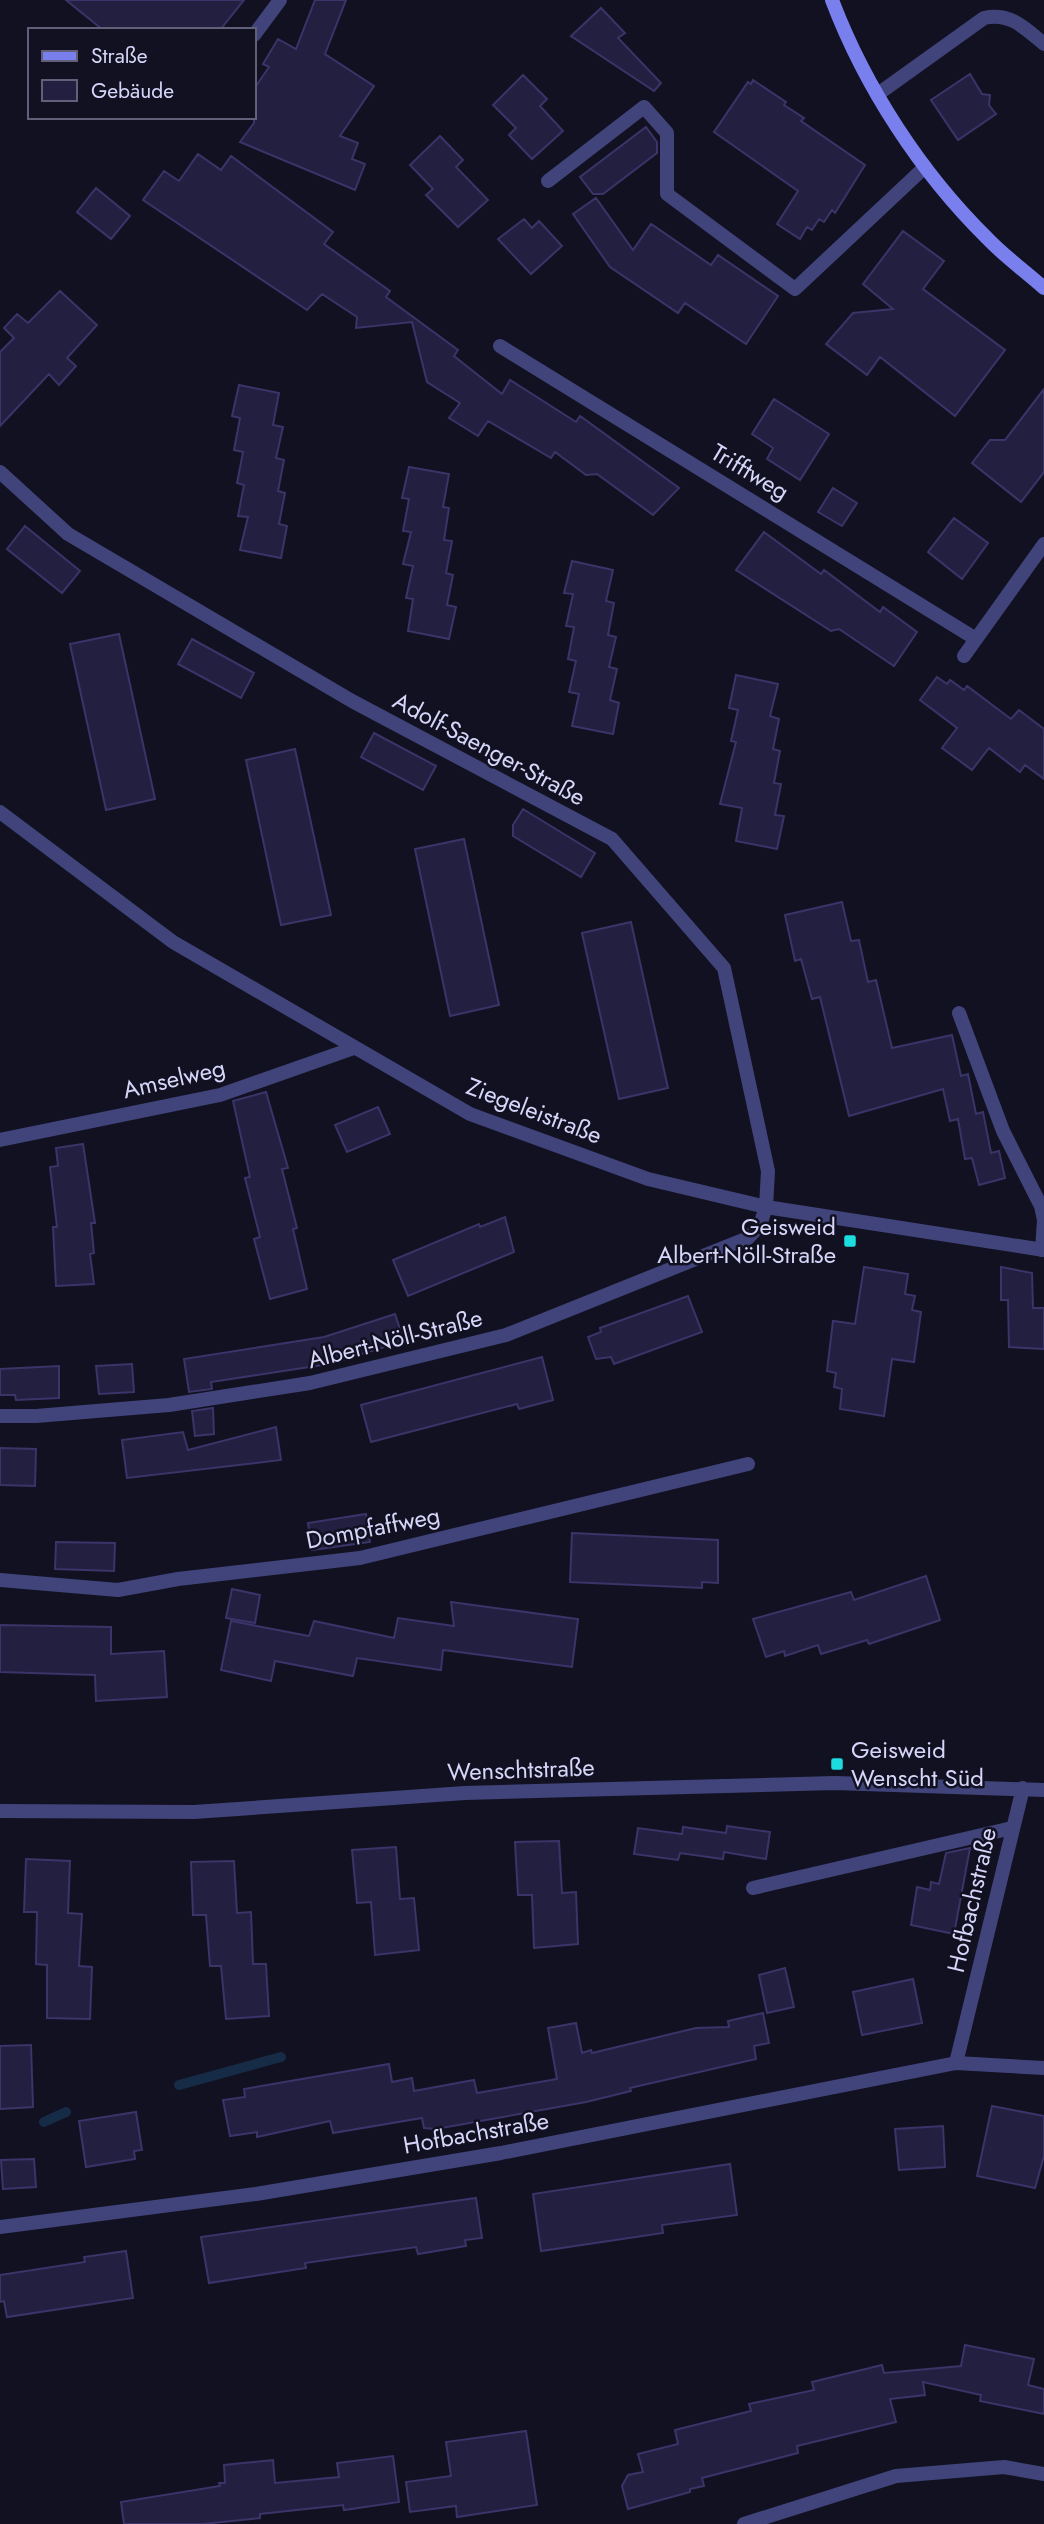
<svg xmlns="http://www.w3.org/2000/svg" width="1044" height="2524" font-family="Jost,sans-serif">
	<rect width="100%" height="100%" fill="#121121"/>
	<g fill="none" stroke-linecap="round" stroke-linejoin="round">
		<!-- stream -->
		<path stroke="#162c46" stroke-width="10" d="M 179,2085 L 281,2057
			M 44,2122 L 66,2112"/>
	</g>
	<!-- building -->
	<path fill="#231f40" stroke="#3a3469" stroke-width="2" d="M 66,0 L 244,0 L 220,30 L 103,30 Z
		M 315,0 L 346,0 L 325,54 L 374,86 L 340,136 L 358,143 L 352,159 L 365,164 L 355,190 L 240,142 L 254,123 L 254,89 L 269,67 L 263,64 L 278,39 L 296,49 Z
		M 601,8 L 625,33 L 618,38 L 661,83 L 654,91 L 571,36 Z
		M 970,74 L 982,94 L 990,95 L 989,105 L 996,114 L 958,140 L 931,100 Z
		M 523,75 L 547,99 L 540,106 L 563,131 L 532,159 L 509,135 L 516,128 L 493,105 Z
		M 753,80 L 786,102 L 784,105 L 804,118 L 801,121 L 865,165 L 835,213 L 832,210 L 824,222 L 819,219 L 812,230 L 807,227 L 800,239 L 777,224 L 798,191 L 714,132 L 748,82 L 751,84 Z
		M 646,127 L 657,142 L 657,153 L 603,194 L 593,194 L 580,177 Z
		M 440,136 L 463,160 L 456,167 L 488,200 L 458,227 L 426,195 L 433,189 L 410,165 Z
		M 198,154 L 221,170 L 231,156 L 333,232 L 324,244 L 390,291 L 386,297 L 458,350 L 454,356 L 502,394 L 510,380 L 576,422 L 580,416 L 679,488 L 653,515 L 597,474 L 586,475 L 555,452 L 551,458 L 488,421 L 478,436 L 449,418 L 460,403 L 427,382 L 412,322 L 356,328 L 357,317 L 322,294 L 307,310 L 143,200 L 164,171 L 179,181 Z
		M 96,188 L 130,216 L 111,239 L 77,212 Z
		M 596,198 L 633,250 L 651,224 L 711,265 L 718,255 L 778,296 L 746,344 L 685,303 L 678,313 L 610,267 L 573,214 Z
		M 524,219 L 532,228 L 539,221 L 562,246 L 531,274 L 498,239 Z
		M 903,231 L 944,261 L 923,289 L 1005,350 L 955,416 L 880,357 L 867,375 L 826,344 L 853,313 L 893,309 L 863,284 Z
		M 60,291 L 97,325 L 67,358 L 76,366 L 59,385 L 49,374 L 0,426 L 0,352 L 14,338 L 4,328 L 17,314 L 28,323 Z
		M 239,385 L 279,393 L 273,425 L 283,427 L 276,458 L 284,460 L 278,491 L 285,493 L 279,524 L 287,526 L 281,558 L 240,550 L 248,517 L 238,516 L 244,485 L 237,483 L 243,452 L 234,450 L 240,418 L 232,416 Z
		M 1044,389 L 1044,472 L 1021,502 L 972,463 L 990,440 L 1005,440 Z
		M 774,399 L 829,434 L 800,480 L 767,459 L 773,448 L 752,434 Z
		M 409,467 L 449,474 L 443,507 L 449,508 L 444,540 L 452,541 L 446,573 L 453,575 L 447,605 L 456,607 L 449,639 L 408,631 L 413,599 L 406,598 L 413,566 L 403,564 L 411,532 L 403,531 L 409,499 L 402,498 Z
		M 833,488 L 857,503 L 842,526 L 818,512 Z
		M 954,518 L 988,543 L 962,579 L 928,552 Z
		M 25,526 L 80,571 L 62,593 L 7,549 Z
		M 764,532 L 821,574 L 824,570 L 880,612 L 883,607 L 917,632 L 894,666 L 839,629 L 831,631 L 736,570 Z
		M 572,561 L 613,570 L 606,601 L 614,603 L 608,635 L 616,637 L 609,667 L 617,669 L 610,700 L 619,703 L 613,734 L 572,726 L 579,694 L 569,692 L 576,661 L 568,659 L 574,627 L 566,626 L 573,594 L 564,593 Z
		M 119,634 L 155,799 L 106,810 L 70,644 Z
		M 192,639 L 254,673 L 241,698 L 178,664 Z
		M 736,675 L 778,684 L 770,716 L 779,719 L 773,749 L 780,751 L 774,783 L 781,784 L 775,815 L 784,816 L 777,849 L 736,841 L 742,808 L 720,804 L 736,742 L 731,741 L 738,710 L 729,708 Z
		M 937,677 L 947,684 L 950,680 L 964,690 L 967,686 L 1011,719 L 1019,710 L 1044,729 L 1044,779 L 1025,765 L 1020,772 L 989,748 L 972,770 L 942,748 L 957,728 L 920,700 Z
		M 374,733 L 436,766 L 423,790 L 361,757 Z
		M 295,749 L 331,915 L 281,925 L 246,760 Z
		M 523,809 L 595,853 L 581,877 L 513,836 L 513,825 Z
		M 464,839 L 499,1005 L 450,1016 L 415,849 Z
		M 842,902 L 851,941 L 859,940 L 868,982 L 876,980 L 892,1048 L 952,1035 L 961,1076 L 968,1074 L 976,1114 L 983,1112 L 991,1153 L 999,1151 L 1005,1178 L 979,1185 L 972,1158 L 965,1159 L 958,1119 L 950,1121 L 943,1089 L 849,1116 L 820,997 L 812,999 L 801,959 L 795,961 L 785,915 Z
		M 631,922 L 668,1088 L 619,1099 L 582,933 Z
		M 266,1092 L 288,1168 L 282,1169 L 297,1228 L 293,1229 L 307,1289 L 270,1299 L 254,1239 L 260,1237 L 245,1178 L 250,1177 L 233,1101 Z
		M 378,1107 L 390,1134 L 347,1152 L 335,1125 Z
		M 83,1144 L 95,1223 L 91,1223 L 94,1253 L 90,1254 L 94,1284 L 56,1286 L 53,1227 L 57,1227 L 50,1167 L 58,1166 L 56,1148 Z
		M 505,1217 L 514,1252 L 408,1296 L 393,1260 L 479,1224 L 480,1227 Z
		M 864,1267 L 908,1274 L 905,1294 L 915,1296 L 912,1310 L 921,1312 L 914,1362 L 892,1359 L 884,1416 L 840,1409 L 842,1389 L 834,1387 L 836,1373 L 827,1371 L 833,1321 L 855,1324 Z
		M 1001,1267 L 1032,1273 L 1033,1308 L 1044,1308 L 1044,1349 L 1009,1347 L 1008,1300 L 1001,1300 Z
		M 688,1296 L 702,1332 L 614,1364 L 611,1357 L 596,1359 L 588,1337 L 601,1332 L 600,1328 Z
		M 395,1314 L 404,1341 L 329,1364 L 211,1382 L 212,1389 L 189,1392 L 184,1359 L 324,1337 Z
		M 542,1357 L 553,1400 L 519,1409 L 517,1404 L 371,1442 L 361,1405 Z
		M 132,1364 L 134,1392 L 99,1394 L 96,1366 Z
		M 59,1366 L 59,1398 L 16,1400 L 15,1395 L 0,1395 L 0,1369 Z
		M 213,1408 L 214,1434 L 195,1436 L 192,1411 Z
		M 276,1427 L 281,1460 L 127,1478 L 122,1440 L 183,1432 L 188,1450 Z
		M 0,1448 L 36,1449 L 35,1486 L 0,1485 Z
		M 366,1514 L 370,1542 L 312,1550 L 308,1523 Z
		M 572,1533 L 718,1540 L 718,1583 L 702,1582 L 702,1588 L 570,1582 Z
		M 56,1542 L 115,1543 L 114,1571 L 55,1569 Z
		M 926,1576 L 940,1620 L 869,1644 L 867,1640 L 821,1654 L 818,1645 L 785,1656 L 784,1651 L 766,1657 L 753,1619 L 851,1592 L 854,1600 Z
		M 232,1589 L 260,1595 L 255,1623 L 226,1618 Z
		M 451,1602 L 578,1619 L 572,1667 L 443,1650 L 441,1670 L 357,1658 L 353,1676 L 275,1661 L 271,1681 L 221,1670 L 231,1621 L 309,1636 L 314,1621 L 394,1638 L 398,1618 L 454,1626 Z
		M 0,1625 L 111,1627 L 111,1654 L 164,1651 L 167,1697 L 96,1701 L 95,1675 L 0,1672 Z
		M 727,1826 L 770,1832 L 766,1859 L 724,1852 L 723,1859 L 680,1853 L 678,1860 L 634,1854 L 638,1828 L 682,1834 L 683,1827 L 726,1833 Z
		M 559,1841 L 562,1893 L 576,1892 L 578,1944 L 534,1948 L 532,1895 L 518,1895 L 515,1842 Z
		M 396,1847 L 400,1899 L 414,1898 L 419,1950 L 375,1955 L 371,1902 L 357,1903 L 352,1850 Z
		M 970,1848 L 954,1934 L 911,1925 L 917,1887 L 930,1890 L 931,1882 L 939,1884 L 946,1853 Z
		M 26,1859 L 70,1861 L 68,1913 L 82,1914 L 79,1966 L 92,1967 L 90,2019 L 47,2018 L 47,1965 L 36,1964 L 37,1912 L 24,1912 Z
		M 234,1861 L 237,1913 L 251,1912 L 253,1964 L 266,1964 L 269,2016 L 226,2019 L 221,1966 L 210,1966 L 206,1915 L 193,1915 L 191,1862 Z
		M 785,1968 L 794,2007 L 767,2013 L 759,1975 Z
		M 913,1979 L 922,2023 L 862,2035 L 853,1992 Z
		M 763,2013 L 769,2043 L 754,2046 L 756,2059 L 630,2088 L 631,2091 L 586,2102 L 436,2129 L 424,2128 L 422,2118 L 333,2133 L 330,2121 L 257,2137 L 257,2132 L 230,2136 L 223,2100 L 245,2097 L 244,2089 L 389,2064 L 392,2082 L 412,2078 L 414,2091 L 474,2080 L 477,2093 L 557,2079 L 548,2028 L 576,2023 L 582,2053 L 591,2050 L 592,2053 L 696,2028 L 729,2027 L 728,2021 Z
		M 31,2045 L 33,2107 L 0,2109 L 0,2046 Z
		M 992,2106 L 1044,2116 L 1044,2156 L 1035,2188 L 977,2176 Z
		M 136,2112 L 142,2150 L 134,2151 L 135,2159 L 86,2167 L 79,2121 Z
		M 943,2126 L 945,2167 L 899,2170 L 895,2129 Z
		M 34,2159 L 36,2187 L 3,2189 L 1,2160 Z
		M 730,2164 L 737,2215 L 662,2225 L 663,2233 L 541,2251 L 533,2194 Z
		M 476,2198 L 482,2238 L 465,2240 L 466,2246 L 418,2254 L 416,2247 L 305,2263 L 306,2268 L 209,2283 L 201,2237 Z
		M 126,2251 L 133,2298 L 7,2317 L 4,2301 L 0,2302 L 0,2275 L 85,2262 L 84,2257 Z
		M 965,2345 L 1034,2359 L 1028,2385 L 1044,2389 L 1044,2414 L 980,2401 L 981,2395 L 923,2382 L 925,2395 L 890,2399 L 896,2422 L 797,2446 L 798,2453 L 702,2478 L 704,2486 L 690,2489 L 690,2492 L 628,2509 L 622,2486 L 628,2475 L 643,2472 L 638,2454 L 678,2444 L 675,2430 L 751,2411 L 749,2404 L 814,2390 L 812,2382 L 882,2365 L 884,2373 L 961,2366 Z
		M 526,2431 L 537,2505 L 457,2517 L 456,2506 L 410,2512 L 406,2482 L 451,2476 L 446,2442 Z
		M 393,2456 L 399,2502 L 344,2510 L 343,2505 L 260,2514 L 260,2518 L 203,2524 L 124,2524 L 121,2502 L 220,2486 L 219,2483 L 225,2483 L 224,2465 L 273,2460 L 275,2483 L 339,2477 L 337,2463 Z"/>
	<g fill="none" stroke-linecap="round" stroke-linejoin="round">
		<!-- lane -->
		<path stroke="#41447b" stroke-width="14" d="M 878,94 L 984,18 C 1010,12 1025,28 1044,44
			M 959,1013 L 1003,1131 L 1041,1206 L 1044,1220 L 1042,1250
			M 753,1888 L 1012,1828"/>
		<!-- street -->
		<path stroke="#41447b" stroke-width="14" d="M 254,35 L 280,0
			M 548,181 L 644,107 L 667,133 L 667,194 L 795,289 L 925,167
			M 500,346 L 976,639
			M 0,472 L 68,534 L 352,701 L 612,839 L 724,968 L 768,1171 L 766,1207 L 760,1225 L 748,1238 L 506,1335 L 310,1383 L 169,1405 L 36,1416 L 0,1416
			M 964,656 L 1044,544
			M 0,812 L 173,942 L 470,1114 L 648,1179 L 766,1207 L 1044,1250
			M 0,1140 L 220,1095 L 354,1048
			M 0,1580 L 118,1590 L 178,1579 L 360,1558 L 748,1464
			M 0,1811 L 194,1812 L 465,1793 L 835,1783 L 1044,1790
			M 956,2063 L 1023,1788
			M 0,2227 L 256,2194 L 501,2153 L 956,2063 L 1044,2068
			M 744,2524 L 896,2476 L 1004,2467 L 1044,2474"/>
		<!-- secondary -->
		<path stroke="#7980ee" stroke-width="14" d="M 832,0 C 865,87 921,173 987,238 C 1004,256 1025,271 1044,288"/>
	</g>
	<!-- markers -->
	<g fill="#1cdce0" stroke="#121121" stroke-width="2.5">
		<rect x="843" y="1234" width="14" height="14" rx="3.5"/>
		<rect x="830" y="1757" width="14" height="14" rx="3.5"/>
	</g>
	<g text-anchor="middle" stroke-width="5" stroke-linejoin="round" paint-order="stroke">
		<!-- street labels -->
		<g font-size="24" fill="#d7d6fa" stroke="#121121">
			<text transform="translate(750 472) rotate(31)" y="8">Trifftweg</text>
			<text transform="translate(489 749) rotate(28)" y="8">Adolf-Saenger-Straße</text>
			<text transform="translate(174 1079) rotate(-13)" y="8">Amselweg</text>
			<text transform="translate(534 1111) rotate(21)" y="8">Ziegeleistraße</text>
			<text transform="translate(395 1339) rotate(-14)" y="8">Albert-Nöll-Straße</text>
			<text transform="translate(373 1528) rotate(-11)" y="8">Dompfaffweg</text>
			<text transform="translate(521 1770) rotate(-2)" y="8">Wenschtstraße</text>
			<text transform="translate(972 1900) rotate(-77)" y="8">Hofbachstraße</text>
			<text transform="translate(476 2133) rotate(-10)" y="8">Hofbachstraße</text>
		</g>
		<!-- poi labels -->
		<g font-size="24" fill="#d7d6fa" stroke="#121121" text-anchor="end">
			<text x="836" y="1235">Geisweid<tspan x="836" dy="28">Albert-Nöll-Straße</tspan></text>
			<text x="851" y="1758" text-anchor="start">Geisweid<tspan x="851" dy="28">Wenscht Süd</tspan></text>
		</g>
	</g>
	<!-- legend -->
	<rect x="28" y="28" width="228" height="91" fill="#121121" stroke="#616078" stroke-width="2"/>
	<rect x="42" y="51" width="35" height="10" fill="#7980ee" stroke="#616078" stroke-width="2"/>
	<text x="91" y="63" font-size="21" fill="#d7d6fa">Straße</text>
	<rect x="42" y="80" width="35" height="21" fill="#231f40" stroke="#616078" stroke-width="2"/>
	<text x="91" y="98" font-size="21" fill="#d7d6fa">Gebäude</text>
</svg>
